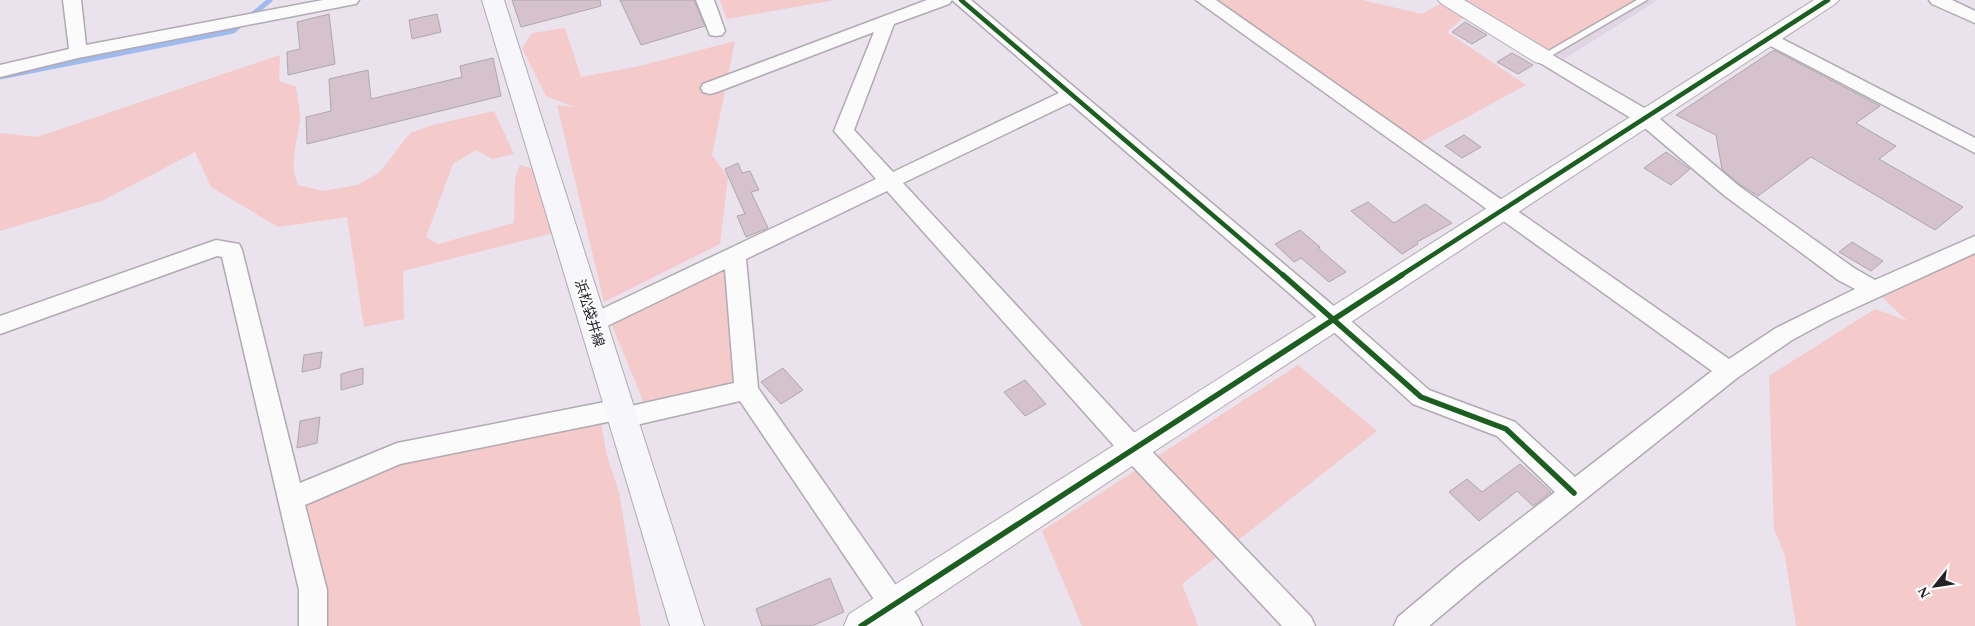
<svg xmlns="http://www.w3.org/2000/svg" width="1975" height="626" font-family="'Times New Roman','Noto Sans JP',serif">
	<rect width="100%" height="100%" fill="#eae2ec"/>
	<!-- built -->
	<path fill="#e1d5e4" d="M 1465,0 L 1658,0 L 1564,59 Z"/>
	<!-- green -->
	<path fill="#f4cacb" d="M 720,0 L 835,0 L 727,19 Z
		M 1219,0 L 1362,0 L 1422,14 L 1443,2 L 1465,16 L 1447,32 L 1526,85 L 1421,142 L 1403,141 L 1217,5 Z
		M 1467,0 L 1646,0 L 1554,53 Z
		M 565,28 L 581,77 L 640,66 L 735,41 L 712,155 L 728,177 L 720,244 L 604,302 L 557,105 L 575,107 L 546,96 L 522,48 L 532,33 Z
		M 280,55 L 279,81 L 296,87 C 297,97 300,109 300,119 C 298,142 288,162 298,185 L 323,191 L 357,185 L 379,173 L 410,133 L 433,125 L 494,111 L 514,154 L 492,159 L 476,150 L 453,164 L 426,237 L 438,244 L 514,223 L 515,178 L 520,165 L 534,169 L 553,233 L 403,271 L 404,319 L 364,327 L 347,217 L 278,227 L 211,187 L 195,152 L 104,200 L 0,231 L 0,133 L 37,137 Z
		M 1975,245 L 1975,626 L 1796,626 L 1785,556 L 1774,529 L 1769,376 L 1875,309 L 1907,321 L 1874,289 Z
		M 723,261 L 746,390 L 644,403 L 608,316 Z
		M 1298,365 L 1377,431 L 1182,584 L 1198,626 L 1082,626 L 1042,531 Z
		M 601,422 L 607,456 L 619,492 L 641,626 L 326,626 L 326,622 L 304,497 L 407,455 Z"/>
	<g fill="none" stroke-linecap="round" stroke-linejoin="round">
		<!-- stream -->
		<path stroke="#9fbbed" stroke-width="5" d="M 0,77 L 233,31 L 270,0"/>
	</g>
	<!-- building -->
	<path fill="#d5c2cd" stroke="#aea7ac" d="M 512,0 L 600,0 L 601,6 L 521,27 Z
		M 620,0 L 694,0 L 705,26 L 641,45 Z
		M 329,14 L 335,64 L 288,75 L 287,52 L 300,49 L 297,22 Z
		M 437,14 L 441,32 L 412,39 L 409,20 Z
		M 1465,22 L 1487,35 L 1472,44 L 1452,32 Z
		M 1774,50 L 1880,106 L 1856,123 L 1896,146 L 1879,159 L 1963,207 L 1935,230 L 1811,157 L 1758,196 L 1739,184 L 1722,169 L 1716,135 L 1676,115 Z
		M 1512,53 L 1533,65 L 1518,74 L 1497,62 Z
		M 493,58 L 501,96 L 307,144 L 306,117 L 331,111 L 329,79 L 368,70 L 371,99 L 462,77 L 460,66 Z
		M 1464,135 L 1481,147 L 1462,158 L 1445,146 Z
		M 1666,152 L 1690,169 L 1671,185 L 1644,168 Z
		M 738,163 L 742,173 L 750,171 L 759,190 L 751,192 L 768,228 L 746,237 L 737,216 L 745,214 L 725,169 Z
		M 1368,202 L 1394,223 L 1425,204 L 1452,223 L 1417,242 L 1418,244 L 1402,254 L 1351,211 Z
		M 1300,230 L 1320,247 L 1318,248 L 1346,272 L 1329,282 L 1301,258 L 1294,262 L 1275,244 Z
		M 1852,242 L 1883,261 L 1871,271 L 1839,252 Z
		M 322,352 L 320,368 L 302,372 L 304,355 Z
		M 363,368 L 363,384 L 341,390 L 341,374 Z
		M 783,368 L 803,390 L 781,404 L 761,382 Z
		M 1025,380 L 1046,404 L 1025,416 L 1004,392 Z
		M 320,417 L 317,443 L 297,448 L 300,421 Z
		M 1520,464 L 1551,492 L 1533,506 L 1517,491 L 1479,521 L 1449,492 L 1467,479 L 1482,492 Z
		M 830,578 L 844,612 L 812,626 L 762,626 L 756,609 Z"/>
	<g fill="none" stroke-linecap="round" stroke-linejoin="round">
		<defs>
			<path id="service" d="M 1637,0 L 1647,0 L 1546,59 L 1543,60 L 1538,57 Z"/>
			<path id="minor" d="M 63,0 L 81,0 L 86,45 L 323,0 L 359,0 L 356,4 L 350,5 L 78,58 L 0,77 L 0,65 L 69,49 Z
				M 696,0 L 714,0 L 725,31 L 722,35 L 716,36 L 710,35 Z
				M 927,0 L 952,0 L 949,4 L 894,24 L 854,130 L 893,172 L 1059,93 L 952,0 L 971,0 L 1342,313 L 1429,390 L 1515,422 L 1575,477 L 1712,371 L 1196,0 L 1216,0 L 1729,359 L 1776,328 L 1855,289 L 1838,280 L 1725,196 L 1639,123 L 1537,61 L 1534,57 L 1537,53 L 1543,51 L 1549,53 L 1653,113 L 1739,186 L 1854,268 L 1875,280 L 1975,236 L 1975,253 L 1833,318 L 1792,340 L 1737,378 L 1480,583 L 1429,626 L 1394,626 L 1398,617 L 1460,565 L 1555,492 L 1497,436 L 1413,404 L 1326,325 L 1070,103 L 903,183 L 1142,441 L 1311,617 L 1315,626 L 1282,626 L 1124,457 L 887,191 L 746,259 L 758,388 L 918,617 L 922,626 L 892,626 L 740,401 L 623,428 L 614,425 L 612,421 L 400,464 L 305,505 L 327,590 L 327,626 L 299,626 L 299,590 L 222,257 L 217,256 L 0,334 L 0,316 L 216,240 L 239,244 L 242,250 L 300,483 L 397,443 L 620,399 L 629,402 L 631,406 L 734,383 L 725,269 L 601,329 L 593,332 L 585,329 L 582,323 L 585,317 L 876,179 L 834,131 L 874,32 L 717,92 L 710,94 L 703,92 L 701,88 L 703,84 Z
				M 1929,0 L 1952,0 L 1975,11 L 1975,23 L 1932,4 Z
				M 1769,32 L 1975,138 L 1975,153 L 1763,42 L 1760,38 L 1763,34 Z"/>
			<path id="tertiary" d="M 1438,0 L 1464,0 L 1551,52 L 1554,57 L 1551,62 L 1543,64 L 1535,62 L 1442,4 Z
				M 1814,0 L 1839,0 L 1835,4 L 1144,458 L 906,617 L 892,626 L 844,626 L 849,614 Z"/>
			<path id="secondary" d="M 482,0 L 504,0 L 704,626 L 670,626 Z"/>
		</defs>
		<!-- service casing -->
		<use href="#service" stroke="#b0aab2" stroke-width="3"/>
		<!-- minor casing -->
		<use href="#minor" stroke="#b0aab2" stroke-width="3"/>
		<!-- tertiary casing -->
		<use href="#tertiary" stroke="#b0aab2" stroke-width="2"/>
		<!-- secondary casing -->
		<use href="#secondary" stroke="#b0aab2" stroke-width="2"/>
		<!-- service -->
		<use href="#service" fill="#fcfbfc" fill-rule="evenodd"/>
		<!-- minor -->
		<use href="#minor" fill="#fcfbfc" fill-rule="evenodd"/>
		<!-- tertiary -->
		<use href="#tertiary" fill="#fcfbfc" fill-rule="evenodd"/>
		<!-- secondary -->
		<use href="#secondary" fill="#f7f6fa" fill-rule="evenodd"/>
		<defs>
			<path id="cycleway-far1" d="M 961,0 L 1284,276
				M 1400,276 L 1828,0"/>
			<path id="cycleway" d="M 1283,275 L 1421,397 L 1506,429 L 1574,493
				M 861,626 L 1402,275"/>
		</defs>
		<!-- cycleway-far1 casing -->
		<use href="#cycleway-far1" stroke="#fff" stroke-width="7"/>
		<!-- cycleway casing -->
		<use href="#cycleway" stroke="#fff" stroke-width="9"/>
		<!-- cycleway-far1 -->
		<use href="#cycleway-far1" stroke="#1b5e20" stroke-width="4.5"/>
		<!-- cycleway -->
		<use href="#cycleway" stroke="#1b5e20" stroke-width="5.5"/>
	</g>
	<g text-anchor="middle" stroke-width="4" stroke-linejoin="round" paint-order="stroke">
		<!-- street labels -->
		<g font-size="14" fill="#262127" stroke="#fff">
			<text transform="translate(590 313) rotate(73)" y="5">浜松袋井線</text>
		</g>
	</g>
	<!-- north arrow -->
	<g transform="translate(1935 586) rotate(240)" stroke="#ffffff" stroke-width="4" paint-order="stroke">
	<path d="M0-4L9 19L0 12L-9 19Z" fill="#262127"/>
	<text y="-8" font-size="14" font-weight="bold" text-anchor="middle" fill="#262127">N</text>
	</g>
</svg>
